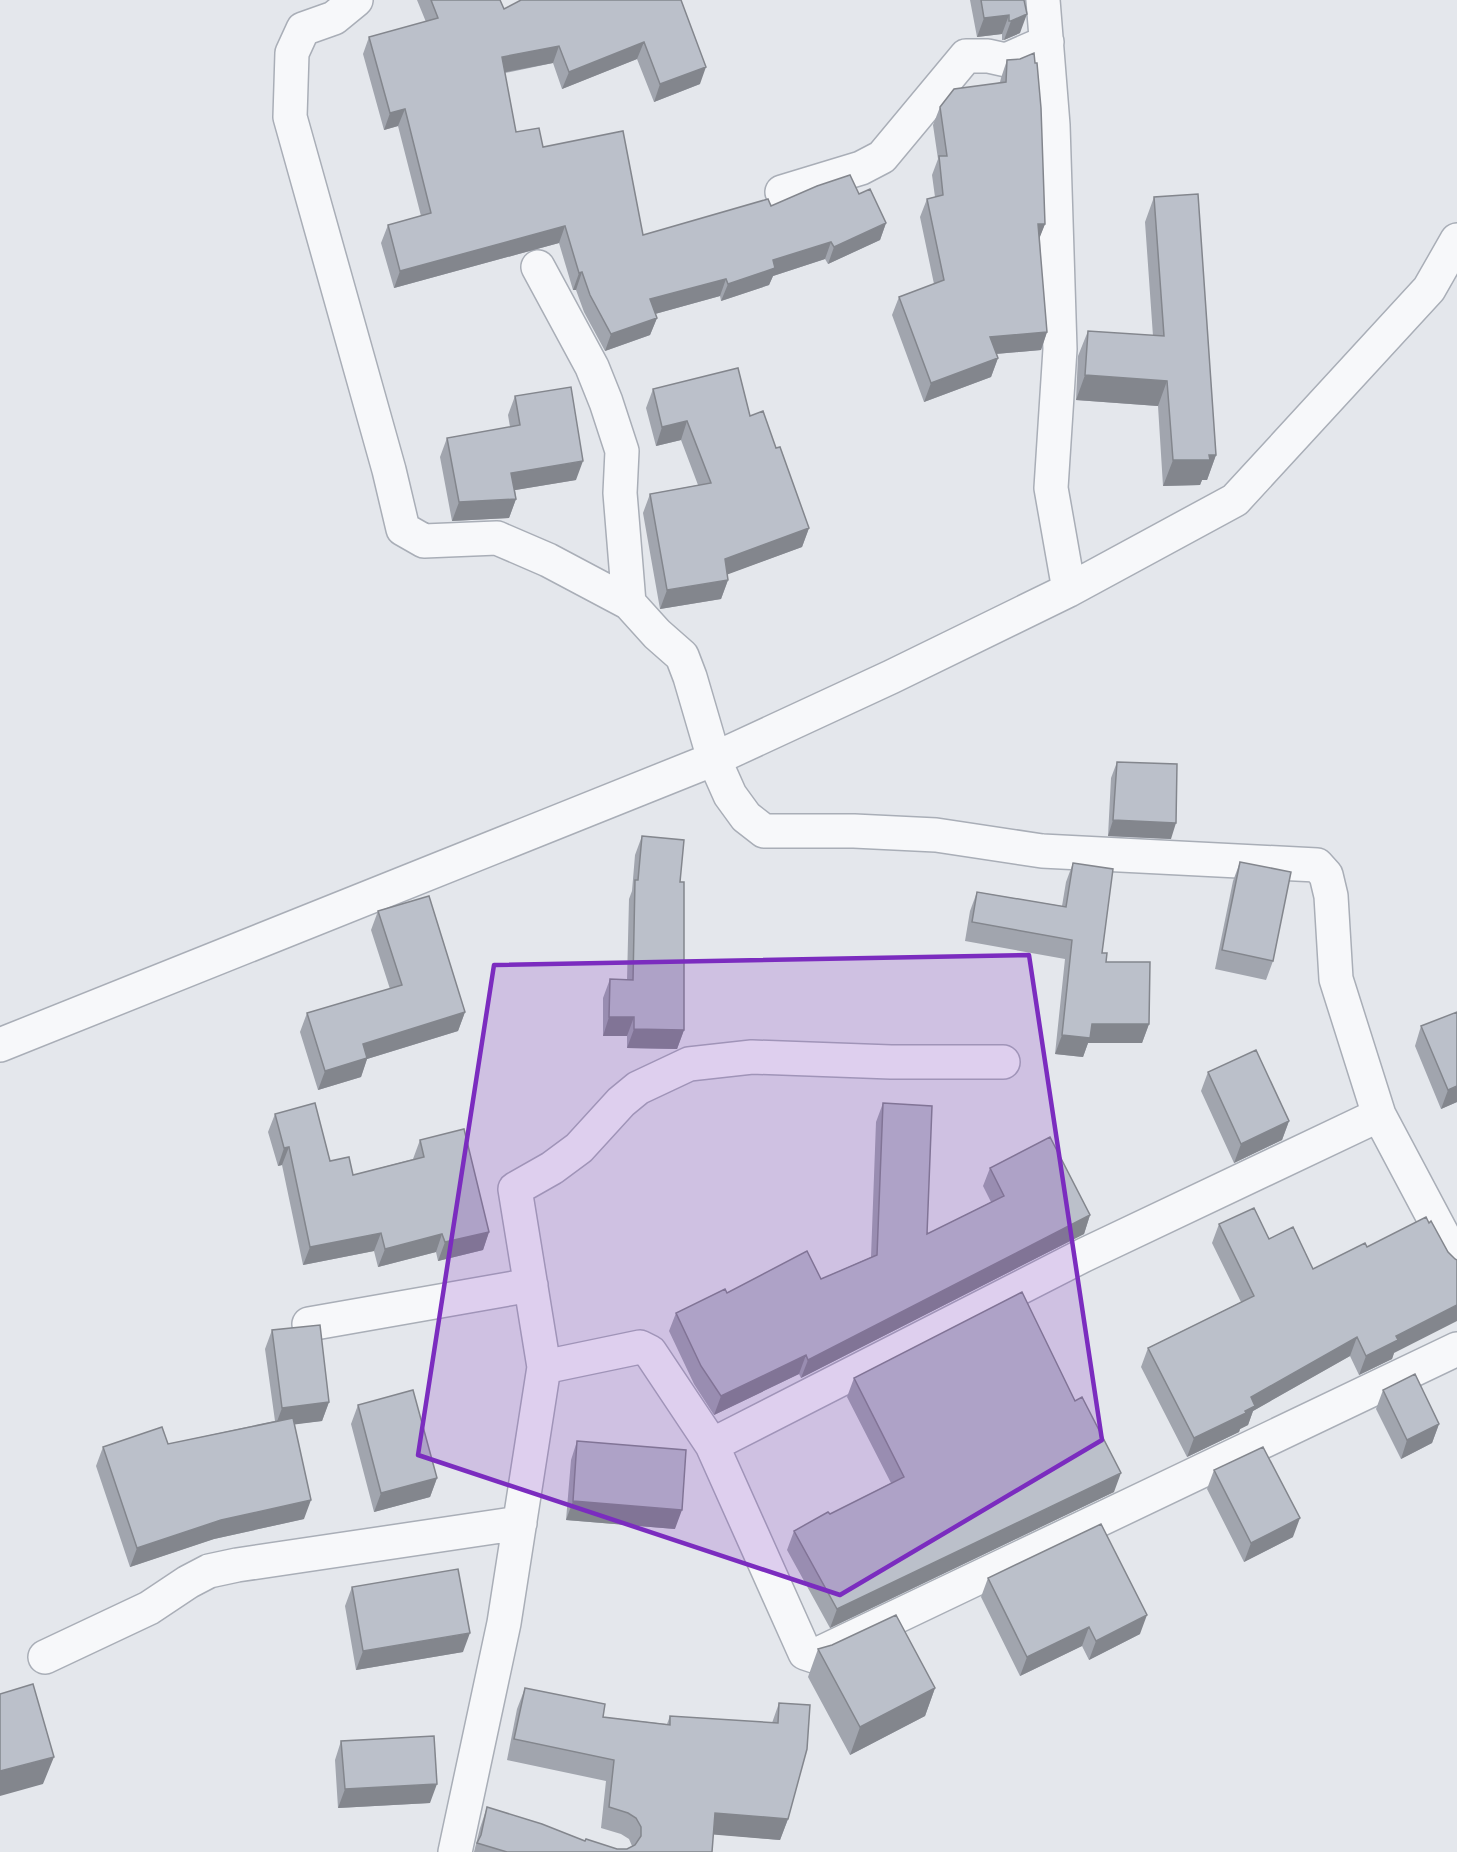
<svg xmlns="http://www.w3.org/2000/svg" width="1457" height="1852" font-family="Raleway,sans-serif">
	<rect width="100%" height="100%" fill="#e4e7ec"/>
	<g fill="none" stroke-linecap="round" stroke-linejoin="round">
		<defs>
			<path id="minor" d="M 356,0 L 334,18 L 303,29 L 292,53 L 290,117 L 389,470 L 403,529 L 424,541 L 497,538 L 548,560 L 629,603 L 657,634 L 682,656 L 690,677 L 714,759 L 730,795 L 746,817 L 764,831 L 854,831 L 936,835 L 1042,851 L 1317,865 L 1326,875 L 1331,896 L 1336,979 L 1379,1115 L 1084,1255 L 712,1445 L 650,1352 L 640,1347 L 544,1367
				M 1043,0 L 1053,125 L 1060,349 L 1051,488 L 1069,590
				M 782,192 L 861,168 L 882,157 L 966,56 L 988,56 L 1006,60 L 1047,42
				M 538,267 L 592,367 L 606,402 L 622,451 L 620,493 L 629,603
				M 0,1045 L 714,759 L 891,677 L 1069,590 L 1235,500 L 1429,289 L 1457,240
				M 1379,1115 L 1457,1262
				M 309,1324 L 531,1285
				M 712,1445 L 805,1653 L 814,1656 L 1457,1349
				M 45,1657 L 149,1608 L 188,1582 L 209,1571 L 237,1565 L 520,1523
				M 455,1852 L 504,1623 L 544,1367 L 515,1189 L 552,1168 L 579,1148 L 621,1102 L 638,1088 L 689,1064 L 752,1057 L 891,1062 L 1003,1062"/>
		</defs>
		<!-- minor casing -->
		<use href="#minor" stroke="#a9aeb7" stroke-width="36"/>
		<!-- minor -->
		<use href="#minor" stroke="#f7f8fa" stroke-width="33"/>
	</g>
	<!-- wall -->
	<path fill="#a1a5ae" d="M 417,0 L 500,0 L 504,9 L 681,0 L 700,84 L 654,102 L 637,59 L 562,89 L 553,63 L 505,73 L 516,132 L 543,147 L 643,235 L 771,206 L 859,194 L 886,223 L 880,240 L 828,264 L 825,259 L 773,276 L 769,285 L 721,301 L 720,296 L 655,314 L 657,318 L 650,335 L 605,351 L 584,312 L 576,290 L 573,290 L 559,243 L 394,288 L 381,243 L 388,225 L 421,216 L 398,126 L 384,130 L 363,54 L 369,37 L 426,22 Z
		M 970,0 L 1024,0 L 1020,33 L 1004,40 L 1002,40 L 1002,34 L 977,37 Z
		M 1007,60 L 1045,224 L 1039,238 L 1047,332 L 1041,350 L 996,354 L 998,358 L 991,377 L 924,402 L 892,315 L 899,297 L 934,284 L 920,217 L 927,199 L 935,197 L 932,175 L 938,159 L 933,125 L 940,107 L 1000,82 L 1001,78 Z
		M 1154,197 L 1216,455 L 1207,480 L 1202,480 L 1200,485 L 1163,486 L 1158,406 L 1076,400 L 1078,356 L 1088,331 L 1153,336 L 1145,222 Z
		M 653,389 L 750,416 L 776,448 L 809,528 L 802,547 L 727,574 L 728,580 L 721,599 L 660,609 L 643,513 L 650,494 L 698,485 L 681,440 L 656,446 L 646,408 Z
		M 515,396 L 576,480 L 515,490 L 516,499 L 509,518 L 452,521 L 440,457 L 447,438 L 510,427 L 508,415 Z
		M 1117,762 L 1171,839 L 1108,836 L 1111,778 Z
		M 642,836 L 680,882 L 684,1030 L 677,1049 L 627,1048 L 627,1036 L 603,1036 L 603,998 L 610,979 L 627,980 L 629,899 L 632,891 L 635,855 Z
		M 1240,862 L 1273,961 L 1266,980 L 1215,969 L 1233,881 Z
		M 1073,863 L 1102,953 L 1106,962 L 1149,1024 L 1142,1043 L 1088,1043 L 1083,1057 L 1055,1054 L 1065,959 L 965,941 L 970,911 L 977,892 L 1062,906 L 1066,882 Z
		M 378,911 L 465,1012 L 458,1031 L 367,1059 L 361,1077 L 318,1090 L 300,1032 L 307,1013 L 390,989 L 371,930 Z
		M 1421,1026 L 1457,1102 L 1441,1109 L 1415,1046 Z
		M 1208,1072 L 1289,1121 L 1282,1140 L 1234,1163 L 1201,1091 Z
		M 883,1103 L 927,1234 L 991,1202 L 983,1186 L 990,1168 L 1090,1215 L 1084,1234 L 801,1378 L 799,1374 L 714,1415 L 694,1384 L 669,1331 L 676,1313 L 727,1293 L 821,1279 L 871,1257 L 876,1122 Z
		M 275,1114 L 330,1161 L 353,1175 L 413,1159 L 420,1140 L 489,1232 L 483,1250 L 438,1261 L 436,1252 L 378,1267 L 374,1251 L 303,1265 L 282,1165 L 278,1166 L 268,1132 Z
		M 1219,1224 L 1269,1239 L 1313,1269 L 1394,1353 L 1392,1359 L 1359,1375 L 1350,1356 L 1253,1411 L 1248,1425 L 1240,1429 L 1239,1432 L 1187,1457 L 1141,1367 L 1148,1348 L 1241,1302 L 1212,1243 Z
		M 272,1330 L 329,1402 L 322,1421 L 294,1424 L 304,1519 L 214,1539 L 130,1567 L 96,1466 L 103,1447 L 168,1444 L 275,1421 L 265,1349 Z
		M 854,1378 L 1114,1492 L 830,1628 L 787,1550 L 794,1531 L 830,1514 L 891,1483 L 847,1397 Z
		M 1383,1390 L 1439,1424 L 1432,1443 L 1401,1459 L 1376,1409 Z
		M 358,1405 L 437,1478 L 430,1497 L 374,1512 L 351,1424 Z
		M 577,1441 L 675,1529 L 566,1520 L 571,1460 Z
		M 1214,1470 L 1293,1537 L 1244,1562 L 1207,1489 Z
		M 988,1578 L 1140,1634 L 1089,1660 L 1082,1646 L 1020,1676 L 981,1597 Z
		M 352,1587 L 463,1652 L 356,1670 L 345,1606 Z
		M 818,1649 L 935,1688 L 925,1716 L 850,1755 L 808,1677 Z
		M 525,1688 L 603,1717 L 667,1724 L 670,1716 L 772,1723 L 779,1703 L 788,1819 L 780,1840 L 713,1834 L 712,1852 L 474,1852 L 480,1828 L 487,1807 L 585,1841 L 617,1849 L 627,1849 L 632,1846 L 629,1839 L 621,1834 L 601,1828 L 606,1781 L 507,1760 L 517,1709 Z
		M 341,1741 L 430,1803 L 338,1808 L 335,1760 Z"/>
	<!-- shaded-wall -->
	<path fill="#83868d" d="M 1027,14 L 1020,33 L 1004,40 L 1011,21 Z
		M 1009,15 L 1002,34 L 977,37 L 984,18 Z
		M 644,42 L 637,59 L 562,89 L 569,72 Z
		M 559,46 L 553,63 L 495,74 L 502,57 Z
		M 706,67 L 700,84 L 654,102 L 660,84 Z
		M 405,109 L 398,126 L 384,130 L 390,113 Z
		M 886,223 L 880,240 L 828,264 L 834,247 Z
		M 1038,224 L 1045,224 L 1038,242 Z
		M 565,226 L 559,243 L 394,288 L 400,271 Z
		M 831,242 L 825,259 L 773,276 L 769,285 L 721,301 L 728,284 L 773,260 Z
		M 582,272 L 576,290 L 573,290 L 579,273 Z
		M 726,279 L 720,296 L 644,317 L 650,299 Z
		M 657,318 L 650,335 L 605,351 L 611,334 Z
		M 1047,332 L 1041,350 L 983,355 L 990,337 Z
		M 998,358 L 991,377 L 924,402 L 931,383 Z
		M 1085,375 L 1167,381 L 1158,406 L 1076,400 Z
		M 687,421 L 681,440 L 656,446 L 662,427 Z
		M 1209,455 L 1216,455 L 1207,480 L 1202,480 L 1200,485 L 1163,486 L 1173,460 Z
		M 583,461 L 576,480 L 504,492 L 511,473 Z
		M 516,499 L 509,518 L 452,521 L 459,502 Z
		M 809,528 L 802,547 L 718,578 L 725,559 Z
		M 728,580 L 721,599 L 660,609 L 667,590 Z
		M 1113,820 L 1176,823 L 1171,839 L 1108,836 Z
		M 465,1012 L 458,1031 L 367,1059 L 361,1077 L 318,1090 L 325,1071 L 363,1044 Z
		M 609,1017 L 634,1017 L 627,1036 L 603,1036 Z
		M 1092,1024 L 1149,1024 L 1142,1043 L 1088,1043 L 1083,1057 L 1055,1054 L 1062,1035 Z
		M 634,1029 L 684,1030 L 677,1049 L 627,1048 Z
		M 1457,1086 L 1457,1102 L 1441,1109 L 1448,1090 Z
		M 1289,1121 L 1282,1140 L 1234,1163 L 1241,1144 Z
		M 289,1147 L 282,1165 L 278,1166 L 284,1148 Z
		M 1090,1215 L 1084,1234 L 801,1378 L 808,1360 Z
		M 489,1232 L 483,1250 L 438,1261 L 445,1242 Z
		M 381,1233 L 374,1251 L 303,1265 L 310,1247 Z
		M 442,1234 L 436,1252 L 378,1267 L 385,1249 Z
		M 1457,1305 L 1457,1321 L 1394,1353 L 1392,1359 L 1359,1375 L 1366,1356 L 1396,1336 Z
		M 1357,1337 L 1350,1356 L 1253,1411 L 1248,1425 L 1240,1429 L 1239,1432 L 1187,1457 L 1194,1438 L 1251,1397 Z
		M 806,1355 L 799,1374 L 714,1415 L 721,1396 Z
		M 329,1402 L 322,1421 L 275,1427 L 282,1408 Z
		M 1439,1424 L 1432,1443 L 1401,1459 L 1407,1440 Z
		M 1121,1473 L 1114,1492 L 830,1628 L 837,1609 Z
		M 437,1478 L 430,1497 L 374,1512 L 381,1493 Z
		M 311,1500 L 304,1519 L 214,1539 L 130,1567 L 137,1548 L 221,1520 Z
		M 573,1501 L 682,1510 L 675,1529 L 566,1520 Z
		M 1300,1518 L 1293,1537 L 1244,1562 L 1251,1543 Z
		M 1147,1615 L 1140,1634 L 1089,1660 L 1096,1641 Z
		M 1089,1627 L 1082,1646 L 1020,1676 L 1027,1657 Z
		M 470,1633 L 463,1652 L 356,1670 L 363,1651 Z
		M 935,1688 L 925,1716 L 850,1755 L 860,1727 Z
		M 54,1757 L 43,1784 L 0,1796 L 0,1771 Z
		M 437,1784 L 430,1803 L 338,1808 L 345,1789 Z
		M 715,1813 L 788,1819 L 780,1840 L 707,1834 Z"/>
	<!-- building -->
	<path fill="#bbc0ca" stroke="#83868d" stroke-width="1.5" d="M 431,0 L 500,0 L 504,9 L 521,0 L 681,0 L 706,67 L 660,84 L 644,42 L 569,72 L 559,46 L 502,57 L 516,132 L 539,128 L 543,147 L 623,131 L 643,235 L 768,199 L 771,206 L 817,186 L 850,175 L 859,194 L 870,189 L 886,223 L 834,247 L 831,242 L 773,260 L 775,268 L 728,284 L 726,279 L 650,299 L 657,318 L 611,334 L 590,295 L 582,272 L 579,273 L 565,226 L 400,271 L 388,225 L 431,213 L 405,109 L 390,113 L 369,37 L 438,18 Z
		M 981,0 L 1024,0 L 1027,14 L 1011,21 L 1009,21 L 1009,15 L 984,18 Z
		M 1034,53 L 1035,63 L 1037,63 L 1041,108 L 1045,224 L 1038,224 L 1047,332 L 990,337 L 998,358 L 931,383 L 899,297 L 944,280 L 927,199 L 943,195 L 939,156 L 947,156 L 940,107 L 954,89 L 1006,82 L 1007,60 L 1020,59 Z
		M 1198,194 L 1216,455 L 1209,455 L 1210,460 L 1173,460 L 1167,381 L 1085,375 L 1088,331 L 1164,336 L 1154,197 Z
		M 738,368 L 750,416 L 763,411 L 776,448 L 780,447 L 809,528 L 725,559 L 728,580 L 667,590 L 650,494 L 711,483 L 687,421 L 662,427 L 653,389 Z
		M 571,387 L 583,461 L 511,473 L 516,499 L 459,502 L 447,438 L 520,425 L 515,396 Z
		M 1117,762 L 1177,764 L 1176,823 L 1113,820 Z
		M 642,836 L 684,840 L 680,882 L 684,882 L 684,1030 L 634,1029 L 634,1017 L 609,1017 L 610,979 L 633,980 L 635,880 L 638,880 Z
		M 1240,862 L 1291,872 L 1273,961 L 1222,950 Z
		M 1073,863 L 1113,869 L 1102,953 L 1107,953 L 1106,962 L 1150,962 L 1149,1024 L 1092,1024 L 1090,1038 L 1062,1035 L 1072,940 L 972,922 L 977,892 L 1066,907 Z
		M 429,896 L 465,1012 L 363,1044 L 367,1058 L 325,1071 L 307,1013 L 402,985 L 378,911 Z
		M 1457,1012 L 1457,1086 L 1448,1090 L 1421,1026 Z
		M 1256,1050 L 1289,1121 L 1241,1144 L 1208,1072 Z
		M 315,1103 L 330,1161 L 349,1157 L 353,1175 L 424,1157 L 420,1140 L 464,1129 L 489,1232 L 445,1242 L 442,1234 L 385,1249 L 381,1233 L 310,1247 L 289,1147 L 284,1148 L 275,1114 Z
		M 883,1103 L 932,1106 L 927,1234 L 1004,1196 L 990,1168 L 1050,1137 L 1090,1215 L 808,1360 L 806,1355 L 721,1396 L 701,1366 L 676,1313 L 725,1289 L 727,1293 L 807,1251 L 821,1279 L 877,1255 Z
		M 1254,1208 L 1269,1239 L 1293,1227 L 1313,1269 L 1365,1243 L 1367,1247 L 1426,1217 L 1429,1223 L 1431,1221 L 1448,1252 L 1455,1259 L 1457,1260 L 1457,1305 L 1396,1336 L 1398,1340 L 1366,1356 L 1357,1337 L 1251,1397 L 1255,1406 L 1245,1411 L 1246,1413 L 1194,1438 L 1148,1348 L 1254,1296 L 1219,1224 Z
		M 1022,1292 L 1075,1401 L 1082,1397 L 1121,1473 L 837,1609 L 794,1531 L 828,1512 L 830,1514 L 904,1477 L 854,1378 Z
		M 320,1325 L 329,1402 L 282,1408 L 272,1330 Z
		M 1415,1374 L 1439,1424 L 1407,1440 L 1383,1390 Z
		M 413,1390 L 437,1478 L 381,1493 L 358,1405 Z
		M 293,1418 L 311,1500 L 221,1520 L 137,1548 L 103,1447 L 162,1427 L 168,1444 Z
		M 577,1441 L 686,1450 L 682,1510 L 573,1501 Z
		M 1263,1447 L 1300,1518 L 1251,1543 L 1214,1470 Z
		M 1101,1524 L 1147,1615 L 1096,1641 L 1089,1627 L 1027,1657 L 988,1578 Z
		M 458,1569 L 470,1633 L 363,1651 L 352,1587 Z
		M 896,1615 L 935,1688 L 860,1727 L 818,1649 L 832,1645 Z
		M 33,1684 L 54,1757 L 0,1771 L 0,1694 Z
		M 525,1688 L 605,1704 L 603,1717 L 670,1725 L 670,1716 L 778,1723 L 779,1703 L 810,1705 L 807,1749 L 788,1819 L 715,1813 L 712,1852 L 507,1852 L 477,1843 L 481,1835 L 487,1807 L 542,1824 L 585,1841 L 586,1839 L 617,1849 L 627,1849 L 635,1845 L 641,1836 L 641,1827 L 636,1818 L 628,1813 L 609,1807 L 614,1760 L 514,1739 Z
		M 434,1736 L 437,1784 L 345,1789 L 341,1741 Z"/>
	<!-- marked area -->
	<path fill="#7b2cbf" fill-opacity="0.2" stroke="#7b2cbf" stroke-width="4.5" stroke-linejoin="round" d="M 1029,955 L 1102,1440 L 840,1595 L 418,1455 L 494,965 Z"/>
</svg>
